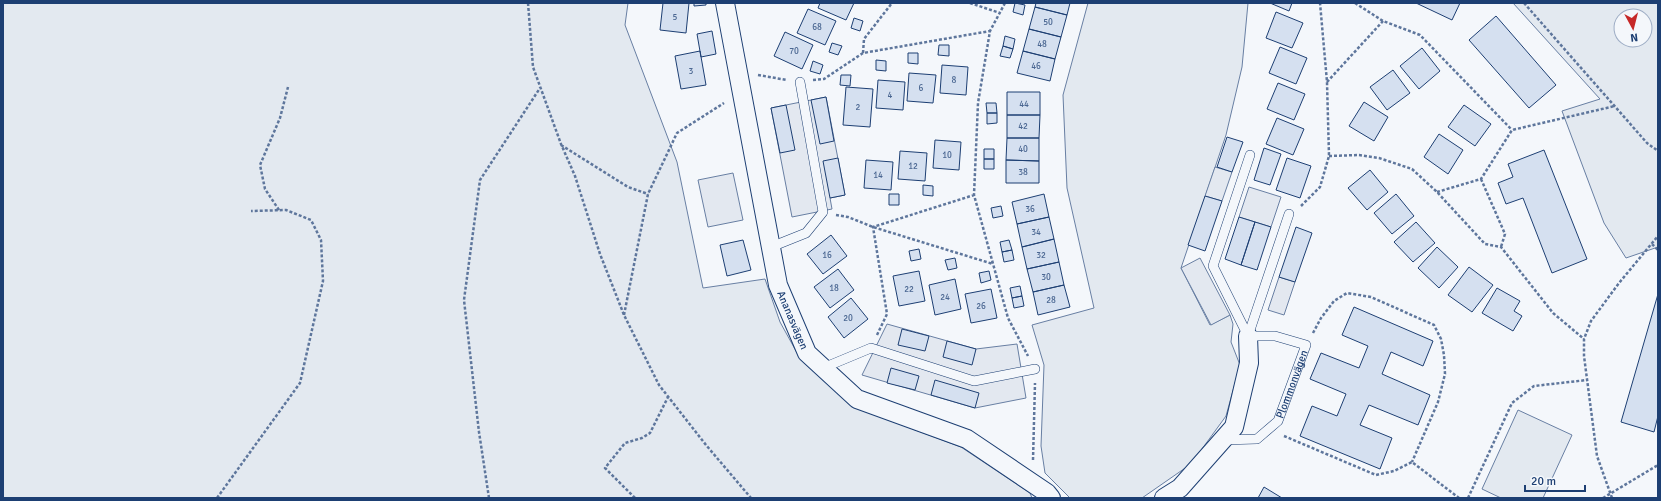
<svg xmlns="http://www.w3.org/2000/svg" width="1661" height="501" font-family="Signika,sans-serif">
	<rect width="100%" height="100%" fill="#f4f7fb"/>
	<!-- green -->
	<path fill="#e3e9f0" stroke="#687fa3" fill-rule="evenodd" d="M 3,3 L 628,3 L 625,25 L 677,162 L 703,288 L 765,279 L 780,322 L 801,360 L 854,407 L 961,447 L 1030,493 L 1032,498 L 3,498 Z
		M 1088,3 L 1248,3 L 1242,67 L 1226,135 L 1181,268 L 1210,325 L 1230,315 L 1233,324 L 1231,342 L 1240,365 L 1226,416 L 1191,464 L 1142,498 L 1070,498 L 1045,473 L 1041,446 L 1044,365 L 1032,325 L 1094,308 L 1067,188 L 1063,95 Z
		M 1513,3 L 1658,3 L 1658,247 L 1626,258 L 1604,223 L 1562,111 L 1600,99 ZM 1621,16 L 1645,16 L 1645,40 L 1621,40 Z
		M 1518,410 L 1572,435 L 1543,498 L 1501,498 L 1482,489 Z"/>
	<!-- parking -->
	<path fill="#e3e8f0" stroke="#687fa3" d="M 826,97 L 845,195 L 830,198 L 832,209 L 792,217 L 771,108 Z
		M 1215,167 L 1232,172 L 1222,201 L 1205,196 Z
		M 733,173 L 743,220 L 708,227 L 698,180 Z
		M 1249,187 L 1281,197 L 1271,227 L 1239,217 Z
		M 1200,258 L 1230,315 L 1211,325 L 1181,268 Z
		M 1279,277 L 1295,282 L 1284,315 L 1268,310 Z
		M 887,324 L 976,349 L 1017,344 L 1026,398 L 975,408 L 862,375 Z"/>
	<!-- building -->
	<path fill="#d5e0f0" stroke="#1d3f73" d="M 663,3 L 689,3 L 686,33 L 660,30 Z
		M 694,3 L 706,3 L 706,5 L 694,6 Z
		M 820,3 L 854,3 L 846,20 L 818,8 Z
		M 1015,3 L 1025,5 L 1023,15 L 1013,12 Z
		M 1036,3 L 1070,3 L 1067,15 L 1035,7 Z
		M 1270,3 L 1292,3 L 1289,11 Z
		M 1416,3 L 1460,3 L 1452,20 Z
		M 1035,7 L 1067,15 L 1061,37 L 1029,29 Z
		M 808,9 L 836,21 L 825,45 L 797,33 Z
		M 1276,12 L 1303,23 L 1292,48 L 1266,38 Z
		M 1496,16 L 1556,85 L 1529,108 L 1469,40 Z
		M 854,18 L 863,21 L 860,31 L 851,28 Z
		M 1029,29 L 1061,37 L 1055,59 L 1023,51 Z
		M 712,31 L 716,54 L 701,57 L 697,34 Z
		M 785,32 L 813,45 L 802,69 L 774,56 Z
		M 1005,36 L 1015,39 L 1013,49 L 1003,46 Z
		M 832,43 L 842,46 L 838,55 L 829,52 Z
		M 939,45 L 949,45 L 949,56 L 938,55 Z
		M 1003,46 L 1013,49 L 1010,58 L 1000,56 Z
		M 1280,47 L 1307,58 L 1296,84 L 1269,73 Z
		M 1422,48 L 1440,71 L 1419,89 L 1400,66 Z
		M 700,51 L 706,85 L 681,89 L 675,56 Z
		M 1023,51 L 1055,59 L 1050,81 L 1017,73 Z
		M 908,53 L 918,53 L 918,64 L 908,63 Z
		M 876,60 L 886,61 L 886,71 L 876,70 Z
		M 813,61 L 823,65 L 820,74 L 810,71 Z
		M 942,65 L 968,67 L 966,95 L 940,93 Z
		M 1393,70 L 1410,93 L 1387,110 L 1370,87 Z
		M 909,73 L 936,75 L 933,103 L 907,101 Z
		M 841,75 L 851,75 L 850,86 L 840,85 Z
		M 878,80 L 905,82 L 903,110 L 876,108 Z
		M 1278,83 L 1305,94 L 1294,120 L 1267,109 Z
		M 846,87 L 873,89 L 870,127 L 843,125 Z
		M 1007,92 L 1040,92 L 1040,115 L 1007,115 Z
		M 826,97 L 834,141 L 820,144 L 811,100 Z
		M 1364,102 L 1388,117 L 1374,141 L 1349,126 Z
		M 986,103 L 996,103 L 997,113 L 987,113 Z
		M 786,105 L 795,150 L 780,153 L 771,108 Z
		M 1464,105 L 1491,124 L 1475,146 L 1448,127 Z
		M 987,113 L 997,113 L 997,123 L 987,124 Z
		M 1007,115 L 1040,115 L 1039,138 L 1007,138 Z
		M 1277,118 L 1304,129 L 1293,155 L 1266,144 Z
		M 1439,134 L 1463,150 L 1448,174 L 1424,157 Z
		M 1227,137 L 1243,142 L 1232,172 L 1217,167 Z
		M 1007,138 L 1039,138 L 1039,161 L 1006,160 Z
		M 935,140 L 961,142 L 959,170 L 933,168 Z
		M 1264,148 L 1281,154 L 1270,185 L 1254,180 Z
		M 984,149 L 994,149 L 994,159 L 984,159 Z
		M 1544,150 L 1587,259 L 1552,273 L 1523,198 L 1506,204 L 1498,183 L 1513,177 L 1508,164 Z
		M 900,151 L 927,153 L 925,181 L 898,179 Z
		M 838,158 L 845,195 L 830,198 L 823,161 Z
		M 1287,158 L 1311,166 L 1300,198 L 1276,190 Z
		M 984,159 L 994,159 L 994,169 L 984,169 Z
		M 866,160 L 893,162 L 891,190 L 864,188 Z
		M 1006,160 L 1039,161 L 1039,183 L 1006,183 Z
		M 1370,170 L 1388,192 L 1367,210 L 1348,188 Z
		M 923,185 L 933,186 L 933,196 L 923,195 Z
		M 889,194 L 899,194 L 899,205 L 889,205 Z
		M 1044,194 L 1049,217 L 1017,224 L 1012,202 Z
		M 1396,194 L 1414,216 L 1392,234 L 1374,213 Z
		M 1205,196 L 1222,201 L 1205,251 L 1188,245 Z
		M 1001,206 L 1003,216 L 993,218 L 991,208 Z
		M 1049,217 L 1054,239 L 1022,247 L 1017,224 Z
		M 1239,217 L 1255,222 L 1241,265 L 1225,259 Z
		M 1255,222 L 1271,227 L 1257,270 L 1241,265 Z
		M 1416,222 L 1435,243 L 1413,262 L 1394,242 Z
		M 1296,227 L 1312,233 L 1295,282 L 1279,277 Z
		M 831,235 L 847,256 L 823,274 L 807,254 Z
		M 1054,239 L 1059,262 L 1027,269 L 1022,247 Z
		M 743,240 L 751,270 L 727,276 L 720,245 Z
		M 1009,240 L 1012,250 L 1002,252 L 1000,242 Z
		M 1437,247 L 1458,267 L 1439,288 L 1418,268 Z
		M 919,249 L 921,259 L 911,261 L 909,251 Z
		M 1012,250 L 1014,260 L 1004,262 L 1002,252 Z
		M 955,258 L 957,268 L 948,270 L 945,260 Z
		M 1059,262 L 1064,285 L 1033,292 L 1027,269 Z
		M 1469,267 L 1493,285 L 1472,312 L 1448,295 Z
		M 838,269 L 854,290 L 830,308 L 814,287 Z
		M 919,271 L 925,301 L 899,306 L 893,276 Z
		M 989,271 L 991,280 L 981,283 L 979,273 Z
		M 955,279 L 961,309 L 935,315 L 929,285 Z
		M 1064,285 L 1070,307 L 1038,315 L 1033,292 Z
		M 1020,286 L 1022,296 L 1012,298 L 1010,288 Z
		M 1497,288 L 1520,301 L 1514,311 L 1522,316 L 1513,331 L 1482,313 Z
		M 991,289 L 997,318 L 971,323 L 965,294 Z
		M 1658,294 L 1658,416 L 1654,432 L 1621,422 Z
		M 1022,296 L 1024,306 L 1014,308 L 1012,298 Z
		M 851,298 L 868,319 L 844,338 L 828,317 Z
		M 1354,307 L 1433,341 L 1423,366 L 1391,352 L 1382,374 L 1430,395 L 1418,425 L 1369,405 L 1360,425 L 1392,438 L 1380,469 L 1300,436 L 1312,406 L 1337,416 L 1346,394 L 1310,379 L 1321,353 L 1359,368 L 1368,346 L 1342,335 Z
		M 902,329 L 929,336 L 925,351 L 898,345 Z
		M 947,341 L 976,349 L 972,365 L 943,357 Z
		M 891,368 L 919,376 L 915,390 L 887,383 Z
		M 935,380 L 979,393 L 975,408 L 931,395 Z
		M 1264,487 L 1282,498 L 1258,498 Z"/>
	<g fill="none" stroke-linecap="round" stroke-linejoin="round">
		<defs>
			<g id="service">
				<path d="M 771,247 L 806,233 L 823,212 L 800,82"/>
				<path d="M 1248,336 L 1213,266 L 1250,155"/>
				<path d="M 1248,336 L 1289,214"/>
				<path d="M 823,368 L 871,348 L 974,381 L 1035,369"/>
				<path id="s1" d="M 1223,440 L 1257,439 L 1278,421 L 1306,345 L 1275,336 L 1248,336"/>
			</g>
			<g id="minor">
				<path id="s2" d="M 725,3 L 778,285 L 807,353 L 857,399 L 967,439 L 1047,493 L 1051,498"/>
				<path d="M 1164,498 L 1180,488 L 1234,427 L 1249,363 L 1248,336"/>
			</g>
		</defs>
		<!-- service casing -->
		<use href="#service" stroke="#1d3f73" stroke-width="10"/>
		<!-- minor casing -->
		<use href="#minor" stroke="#1d3f73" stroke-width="20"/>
		<!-- path -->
		<path stroke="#5e769c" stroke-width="2.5" stroke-dasharray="3 2" stroke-linecap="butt" d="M 528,3 L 533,67 L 561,144 L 575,176 L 600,254 L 624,315 L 659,385 L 706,445 L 751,498
			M 970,3 L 1000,13
			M 1005,3 L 990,31 L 978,103 L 974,195 L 1008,318 L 1028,356
			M 1355,3 L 1383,21 L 1420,35 L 1512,130
			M 1524,3 L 1647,143 L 1658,151
			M 863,53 L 864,39 L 892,3
			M 758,75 L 787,80
			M 813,80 L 824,79 L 863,53 L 990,31
			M 1327,82 L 1383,21
			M 561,145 L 628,187 L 648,194
			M 1329,156 L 1359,155 L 1379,158 L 1412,169 L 1437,192 L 1485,244 L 1501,247 L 1553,313 L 1584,339
			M 1481,179 L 1505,234 L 1501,247
			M 1437,192 L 1481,179 L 1512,130 L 1615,106
			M 1301,206 L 1320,187 L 1329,156 L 1327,82 L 1320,3
			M 279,210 L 265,189 L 260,165 L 280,118 L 288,87
			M 836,215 L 848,217 L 873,227 L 993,264
			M 1652,244 L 1658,250
			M 624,315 L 648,194 L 677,133 L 724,103
			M 1313,333 L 1321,318 L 1334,301 L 1347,293 L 1371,297 L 1434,325 L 1441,339 L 1444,355 L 1445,374 L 1438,402 L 1412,462
			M 877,335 L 887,314 L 873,227 L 974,195
			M 1284,436 L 1376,475 L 1394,471 L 1412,462 L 1459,498
			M 1033,460 L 1035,383
			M 217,498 L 300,383 L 323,281 L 321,240 L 311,220 L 286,210 L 251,211
			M 489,498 L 479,432 L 464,300 L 480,180 L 540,88
			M 635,498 L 605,468 L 625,443 L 642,438 L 650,433 L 668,397
			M 1468,498 L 1512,403 L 1534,386 L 1587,380
			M 1603,498 L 1658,465
			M 1612,498 L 1597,456 L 1584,356 L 1584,339 L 1591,321 L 1619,283 L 1658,236"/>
		<!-- service -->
		<use href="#service" stroke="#f4f7fb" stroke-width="9"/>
		<!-- minor -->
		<use href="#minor" stroke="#f4f7fb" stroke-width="18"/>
	</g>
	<g text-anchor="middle" stroke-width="3" stroke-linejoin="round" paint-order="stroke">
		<!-- number labels -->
		<g font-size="9" fill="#4b6792">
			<text x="675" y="20">5</text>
			<text x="1048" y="25">50</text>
			<text x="817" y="30">68</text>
			<text x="1042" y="47">48</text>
			<text x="794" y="54">70</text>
			<text x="1036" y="69">46</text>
			<text x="691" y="74">3</text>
			<text x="954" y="83">8</text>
			<text x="921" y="91">6</text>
			<text x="890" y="98">4</text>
			<text x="1024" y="107">44</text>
			<text x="858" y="110">2</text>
			<text x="1023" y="129">42</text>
			<text x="1023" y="152">40</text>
			<text x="947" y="158">10</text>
			<text x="913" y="169">12</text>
			<text x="1023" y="175">38</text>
			<text x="878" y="178">14</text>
			<text x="1030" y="212">36</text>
			<text x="1036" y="235">34</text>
			<text x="827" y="258">16</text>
			<text x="1041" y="258">32</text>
			<text x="1046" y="280">30</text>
			<text x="834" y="291">18</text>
			<text x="909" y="292">22</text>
			<text x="945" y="300">24</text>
			<text x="1051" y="303">28</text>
			<text x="981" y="309">26</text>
			<text x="848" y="321">20</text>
		</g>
		<!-- street labels -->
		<g font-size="11" fill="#1d3f73" stroke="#f4f7fb">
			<text dy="4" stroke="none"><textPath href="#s2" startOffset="325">Ananasvägen</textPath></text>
			<text dy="4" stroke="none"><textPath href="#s1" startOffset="101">Plommonvägen</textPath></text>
		</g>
	</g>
	<!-- border -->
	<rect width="1661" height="501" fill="none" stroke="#1d3f73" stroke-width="8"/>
	<!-- north arrow -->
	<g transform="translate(1633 28) rotate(173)"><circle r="19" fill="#f4f7fb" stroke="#9eadc5"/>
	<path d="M0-3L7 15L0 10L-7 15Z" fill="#c62828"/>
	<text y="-6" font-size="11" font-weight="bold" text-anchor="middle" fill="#1d3f73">N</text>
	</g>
	<!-- scale -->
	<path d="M1525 485v6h60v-6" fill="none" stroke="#1d3f73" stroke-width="2"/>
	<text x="1531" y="485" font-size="12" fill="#1d3f73" stroke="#f4f7fb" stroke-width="3" paint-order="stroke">20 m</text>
</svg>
